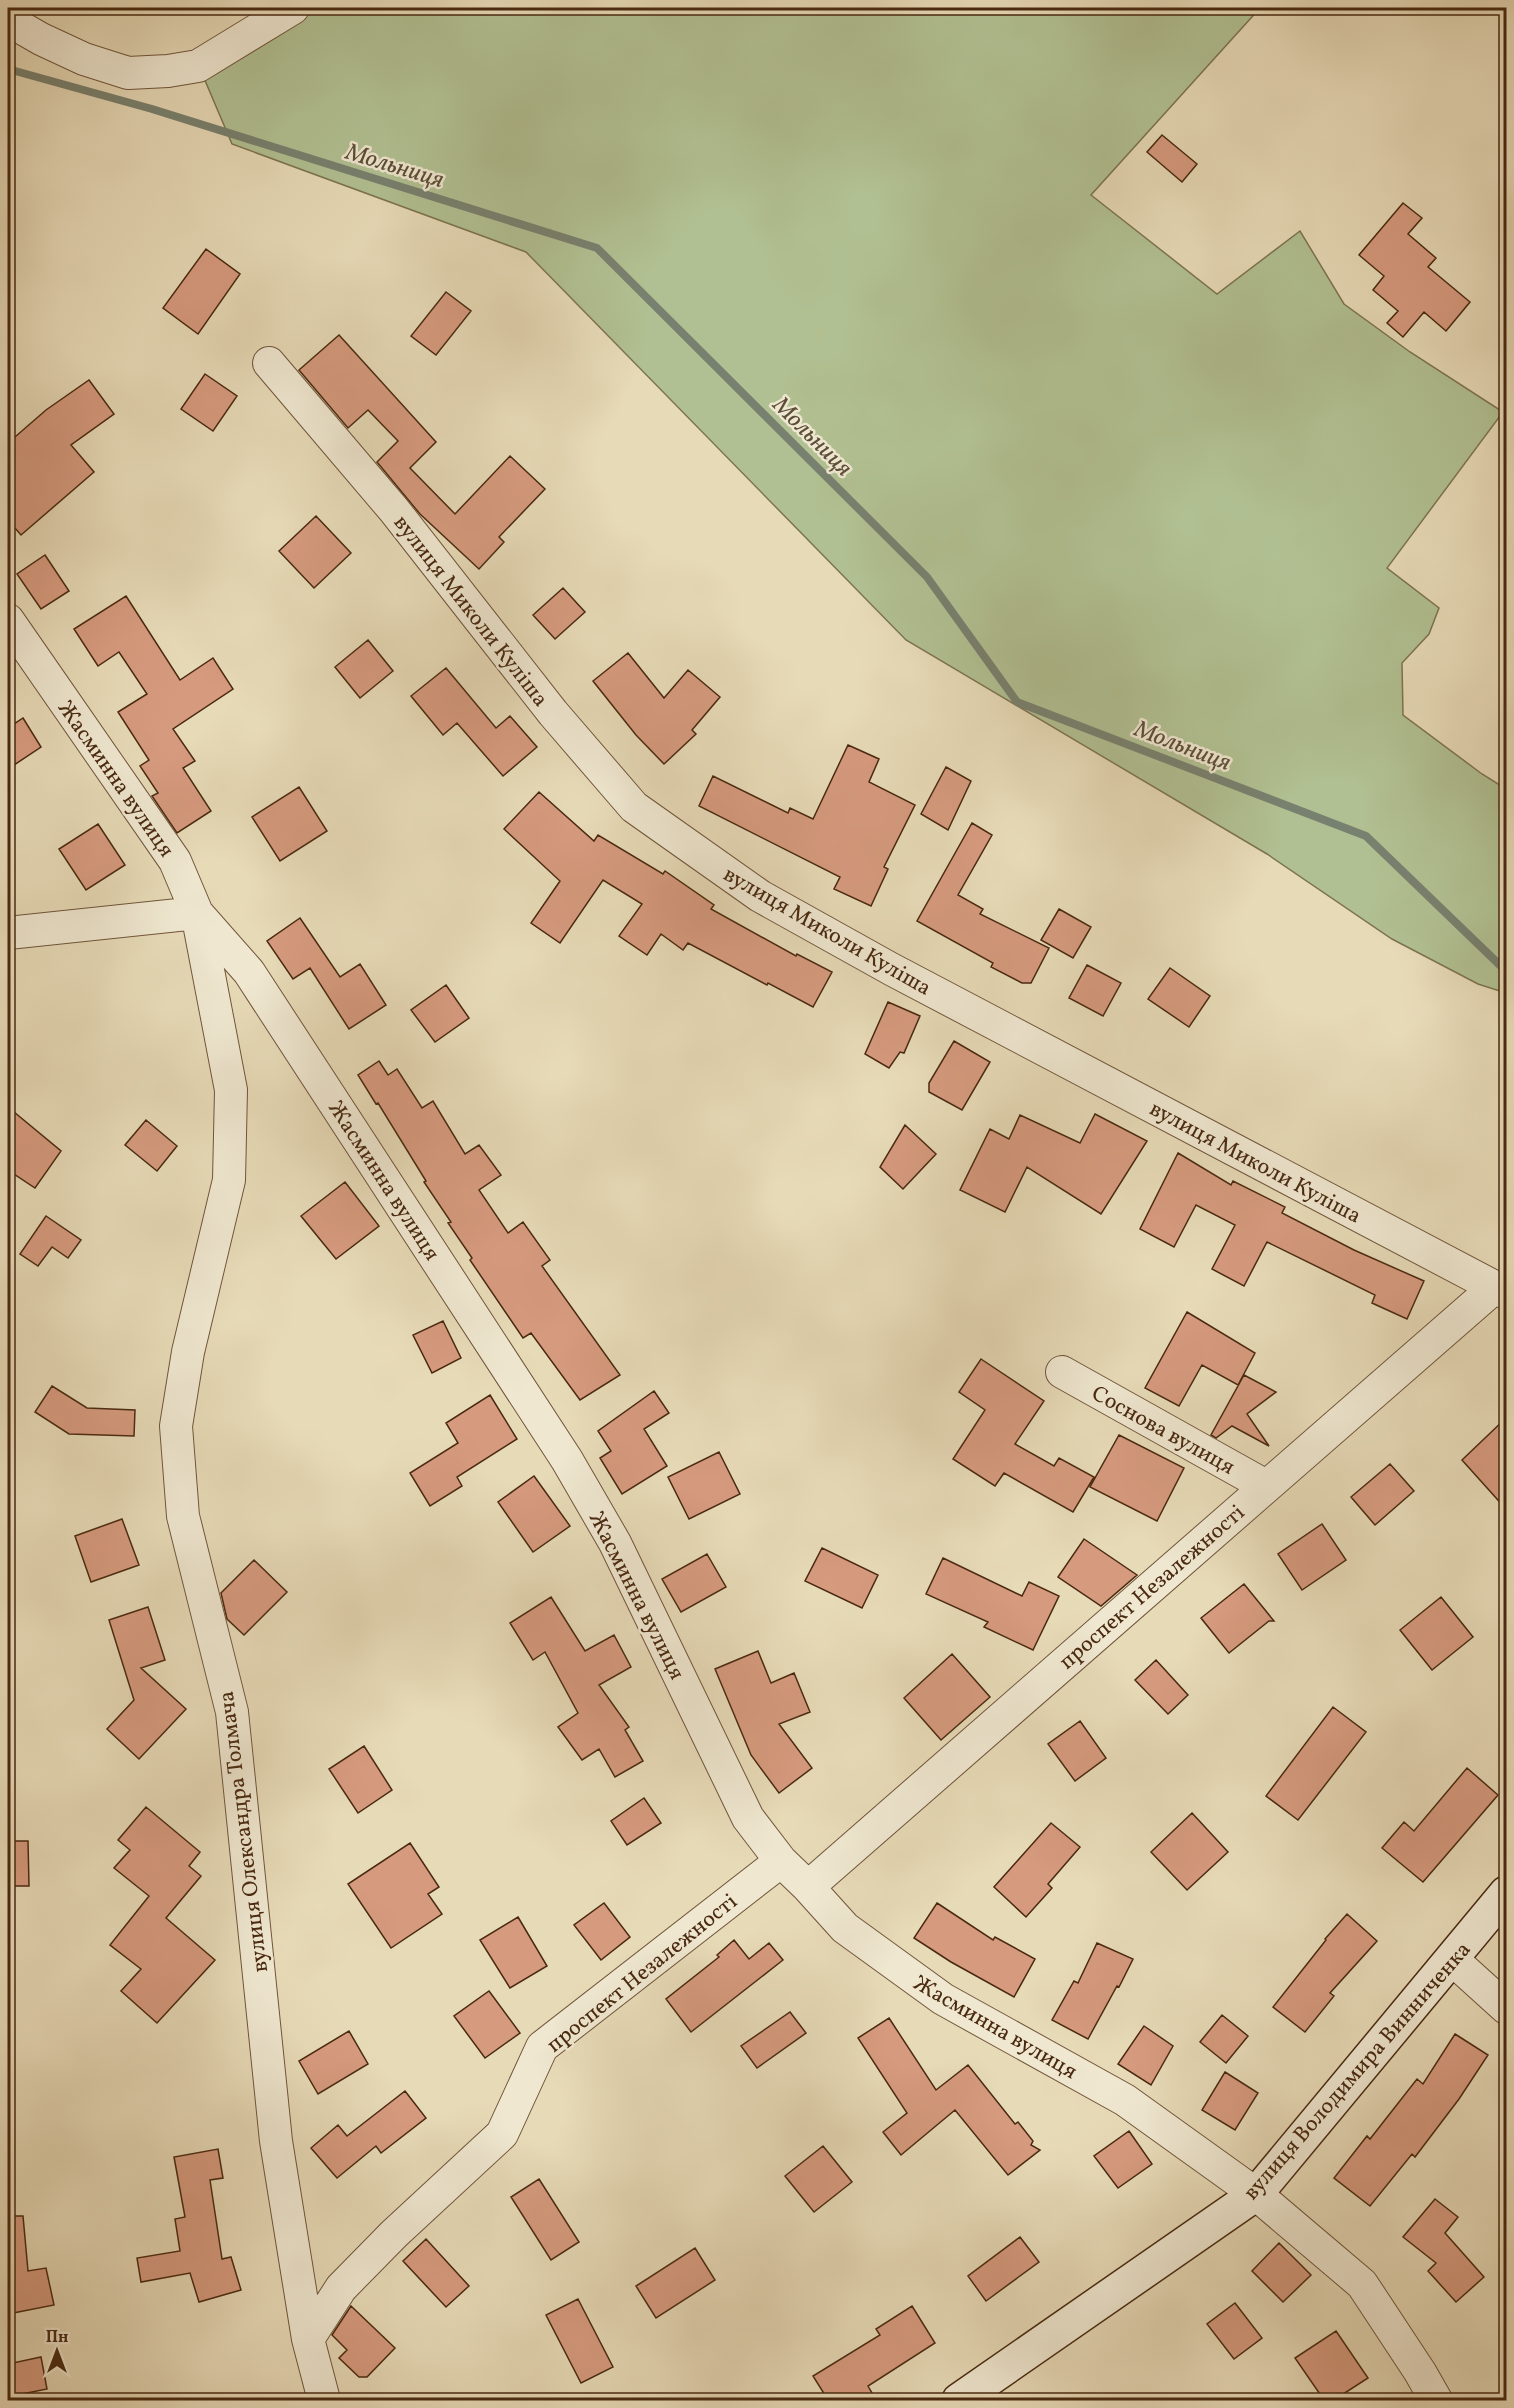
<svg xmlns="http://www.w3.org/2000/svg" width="1514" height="2408" font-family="Vollkorn,serif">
	<rect width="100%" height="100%" fill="#e7dab7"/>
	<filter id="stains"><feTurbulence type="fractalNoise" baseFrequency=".00333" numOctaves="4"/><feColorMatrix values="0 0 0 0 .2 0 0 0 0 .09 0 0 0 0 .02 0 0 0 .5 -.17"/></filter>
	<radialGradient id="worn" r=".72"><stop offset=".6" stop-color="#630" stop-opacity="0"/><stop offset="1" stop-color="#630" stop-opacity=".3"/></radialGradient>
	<!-- green -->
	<path fill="#b1c092" stroke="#7d7451" stroke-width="1.5" d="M 291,8 L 1260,8 L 1091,195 L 1217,294 L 1300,231 L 1344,304 L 1410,352 L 1503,412 L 1387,568 L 1439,608 L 1429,634 L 1402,663 L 1403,715 L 1482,774 L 1506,789 L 1506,993 L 1478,984 L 1392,939 L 1267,854 L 906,640 L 526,252 L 232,144 L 198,64 Z"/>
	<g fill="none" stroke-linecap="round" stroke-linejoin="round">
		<!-- stream -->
		<path stroke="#78816f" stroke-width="8" d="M 8,69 L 152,109 L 597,248 L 927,577 L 1017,702 L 1366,836 L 1506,971"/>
	</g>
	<!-- building -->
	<path fill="#d69a7e" stroke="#492910" stroke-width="1.5" d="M 1162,135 L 1197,164 L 1182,182 L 1147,152 Z
		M 1403,203 L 1422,218 L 1408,234 L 1436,258 L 1428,267 L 1470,302 L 1446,331 L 1424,312 L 1403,337 L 1387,323 L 1398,311 L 1373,290 L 1384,276 L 1359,255 Z
		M 206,249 L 240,274 L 198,334 L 163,308 Z
		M 446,292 L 471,311 L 436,355 L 411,336 Z
		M 339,335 L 436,442 L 410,468 L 455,514 L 510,456 L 545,489 L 499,537 L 504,542 L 479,569 L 420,514 L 377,462 L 398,441 L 368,410 L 348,428 L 299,370 Z
		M 205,374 L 237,396 L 213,431 L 181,409 Z
		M 89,380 L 114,414 L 71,445 L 94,472 L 21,535 L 8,520 L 8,443 L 46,410 Z
		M 316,516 L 351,553 L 314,588 L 279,551 Z
		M 45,555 L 69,591 L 41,609 L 17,574 Z
		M 563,588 L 585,612 L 555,639 L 533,615 Z
		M 126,596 L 180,680 L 213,658 L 233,689 L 173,729 L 195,761 L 183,768 L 211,811 L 177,833 L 152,796 L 158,793 L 140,766 L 149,760 L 118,712 L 147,694 L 119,652 L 98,666 L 74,629 Z
		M 368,640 L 393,671 L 360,698 L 335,667 Z
		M 628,653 L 664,698 L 688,670 L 720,697 L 692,730 L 696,734 L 664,764 L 636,735 L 593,681 Z
		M 446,668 L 496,728 L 510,716 L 537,747 L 503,776 L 457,723 L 443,735 L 411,696 Z
		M 23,718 L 41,747 L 8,769 L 8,728 Z
		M 848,745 L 879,759 L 869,782 L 915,805 L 884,867 L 888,869 L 871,906 L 834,889 L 840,877 L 699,806 L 713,776 L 788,813 L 790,808 L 813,819 Z
		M 946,767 L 971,781 L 948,830 L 921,814 Z
		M 299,787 L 327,831 L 280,861 L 252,817 Z
		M 539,792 L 594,841 L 598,835 L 663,874 L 665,871 L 714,905 L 711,909 L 796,956 L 797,954 L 832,972 L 813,1007 L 768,983 L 767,985 L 688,943 L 683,950 L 661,934 L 647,955 L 619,936 L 642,904 L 603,880 L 560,943 L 531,923 L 560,881 L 504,829 Z
		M 972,823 L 992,835 L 958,895 L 983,909 L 980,914 L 1049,948 L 1031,983 L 1022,983 L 991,967 L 993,963 L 917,921 Z
		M 98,824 L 125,865 L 86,890 L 59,849 Z
		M 1059,909 L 1091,927 L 1073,958 L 1041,940 Z
		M 300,918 L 340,977 L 360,964 L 386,1005 L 349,1029 L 310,968 L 293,979 L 267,941 Z
		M 1087,965 L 1121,983 L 1103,1016 L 1069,998 Z
		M 1170,968 L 1210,996 L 1189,1027 L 1148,999 Z
		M 446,985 L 469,1018 L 435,1042 L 411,1010 Z
		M 888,1002 L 920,1016 L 904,1053 L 900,1052 L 889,1068 L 865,1054 Z
		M 954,1041 L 990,1062 L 962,1110 L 929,1092 L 929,1083 Z
		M 379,1061 L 388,1075 L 397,1069 L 422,1108 L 433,1101 L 465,1154 L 479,1145 L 501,1175 L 479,1190 L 508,1233 L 523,1222 L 550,1260 L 542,1266 L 620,1375 L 580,1400 L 531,1333 L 523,1338 L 470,1260 L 472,1258 L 448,1223 L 451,1222 L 424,1182 L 426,1181 L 378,1103 L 376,1104 L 358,1075 Z
		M 8,1107 L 61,1151 L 35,1188 L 8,1170 Z
		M 1095,1114 L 1147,1141 L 1101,1214 L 1027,1167 L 1005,1212 L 960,1190 L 990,1129 L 1009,1139 L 1020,1115 L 1080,1143 Z
		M 146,1120 L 177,1146 L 157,1171 L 125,1145 Z
		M 905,1125 L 936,1154 L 903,1189 L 880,1167 Z
		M 1178,1153 L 1231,1185 L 1233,1181 L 1285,1207 L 1282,1213 L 1354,1250 L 1424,1281 L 1407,1319 L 1372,1303 L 1375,1295 L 1267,1242 L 1244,1286 L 1212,1269 L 1235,1225 L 1196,1205 L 1174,1247 L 1140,1229 Z
		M 345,1182 L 379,1226 L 336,1259 L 301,1216 Z
		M 46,1216 L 81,1240 L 68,1258 L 52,1247 L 38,1266 L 20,1254 Z
		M 1187,1312 L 1255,1353 L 1238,1385 L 1202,1365 L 1179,1406 L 1145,1388 Z
		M 443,1321 L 461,1358 L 432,1373 L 413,1335 Z
		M 981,1359 L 1044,1401 L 1015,1444 L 1054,1466 L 1059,1458 L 1094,1477 L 1073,1512 L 1004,1473 L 995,1486 L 953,1459 L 985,1410 L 959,1392 Z
		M 1244,1375 L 1276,1392 L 1247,1414 L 1269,1446 L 1232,1426 L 1216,1438 L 1211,1435 Z
		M 52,1386 L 87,1408 L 135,1410 L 134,1436 L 69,1434 L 35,1412 Z
		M 654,1391 L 669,1413 L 644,1429 L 667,1466 L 622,1494 L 600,1458 L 611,1451 L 598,1431 Z
		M 490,1395 L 517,1439 L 457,1477 L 462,1486 L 430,1506 L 410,1473 L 458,1443 L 446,1423 Z
		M 1506,1418 L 1506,1509 L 1462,1460 Z
		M 1119,1435 L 1184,1468 L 1157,1521 L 1090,1487 Z
		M 719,1452 L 740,1494 L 689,1519 L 668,1477 Z
		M 1390,1464 L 1414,1491 L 1375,1525 L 1351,1497 Z
		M 534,1476 L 570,1526 L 533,1552 L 498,1502 Z
		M 122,1519 L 139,1565 L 91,1582 L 75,1536 Z
		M 1322,1524 L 1346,1560 L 1302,1590 L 1278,1554 Z
		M 1084,1539 L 1137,1575 L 1101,1606 L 1058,1577 Z
		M 822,1548 L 878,1575 L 862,1608 L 805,1581 Z
		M 707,1554 L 726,1587 L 681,1612 L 662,1579 Z
		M 943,1558 L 1022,1596 L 1029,1582 L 1059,1596 L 1033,1650 L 984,1627 L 988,1622 L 926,1594 Z
		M 254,1560 L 287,1592 L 244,1635 L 227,1619 L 221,1593 Z
		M 1244,1584 L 1274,1621 L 1269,1621 L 1229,1653 L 1201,1618 Z
		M 551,1597 L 585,1651 L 614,1635 L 631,1667 L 599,1685 L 629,1727 L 625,1730 L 643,1761 L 615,1777 L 599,1749 L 582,1760 L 558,1727 L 578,1713 L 545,1652 L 533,1660 L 510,1623 Z
		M 1441,1597 L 1473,1637 L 1432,1670 L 1400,1630 Z
		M 148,1607 L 165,1660 L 141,1668 L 186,1709 L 139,1759 L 107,1729 L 134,1700 L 109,1620 Z
		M 758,1651 L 771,1683 L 794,1673 L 810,1712 L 779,1724 L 812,1768 L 779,1793 L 751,1755 L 715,1669 Z
		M 952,1654 L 990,1697 L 941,1740 L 904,1698 Z
		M 1156,1660 L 1188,1695 L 1168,1714 L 1135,1680 Z
		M 1333,1707 L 1366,1732 L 1298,1820 L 1266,1796 Z
		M 1080,1721 L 1106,1758 L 1075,1781 L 1048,1744 Z
		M 364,1746 L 392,1790 L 358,1813 L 329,1769 Z
		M 1467,1768 L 1498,1795 L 1423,1882 L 1382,1848 L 1404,1822 L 1414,1831 Z
		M 644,1798 L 661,1823 L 627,1845 L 611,1821 Z
		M 146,1807 L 200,1852 L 189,1866 L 201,1876 L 166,1918 L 215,1960 L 157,2023 L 121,1991 L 141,1969 L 110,1945 L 149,1896 L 114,1868 L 130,1850 L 118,1840 Z
		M 1192,1813 L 1228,1852 L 1187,1890 L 1151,1852 Z
		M 1051,1823 L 1080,1847 L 1048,1884 L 1052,1888 L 1026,1917 L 994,1887 Z
		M 8,1841 L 28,1841 L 29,1886 L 8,1886 Z
		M 410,1843 L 439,1887 L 428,1894 L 442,1914 L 391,1948 L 348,1884 Z
		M 604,1903 L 630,1937 L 601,1960 L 574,1925 Z
		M 937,1903 L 993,1940 L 995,1937 L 1035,1959 L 1014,1997 L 951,1962 L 914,1938 Z
		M 1347,1914 L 1377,1941 L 1330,1993 L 1334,1996 L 1305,2032 L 1273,2007 L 1326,1940 L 1325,1939 Z
		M 518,1917 L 547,1966 L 510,1988 L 480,1940 Z
		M 734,1940 L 749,1959 L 769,1943 L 783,1960 L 691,2032 L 666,1999 L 719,1957 L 717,1955 Z
		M 1097,1943 L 1133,1959 L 1119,1987 L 1117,1986 L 1088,2039 L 1052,2020 L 1074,1981 L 1078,1983 Z
		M 489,1991 L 520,2033 L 485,2058 L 454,2016 Z
		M 790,2012 L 806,2033 L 757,2068 L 741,2046 Z
		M 1222,2015 L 1248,2036 L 1226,2063 L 1200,2042 Z
		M 889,2018 L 936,2090 L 968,2065 L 1015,2124 L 1018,2122 L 1033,2141 L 1031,2145 L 1040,2150 L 1008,2175 L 955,2110 L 901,2155 L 883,2132 L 907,2113 L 858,2038 Z
		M 1144,2026 L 1173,2046 L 1151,2085 L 1118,2064 Z
		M 349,2031 L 368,2064 L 318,2094 L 299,2061 Z
		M 1455,2034 L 1488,2055 L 1459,2099 L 1415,2157 L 1412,2154 L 1370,2206 L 1334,2178 L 1367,2136 L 1370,2139 L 1417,2079 L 1423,2084 Z
		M 1225,2072 L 1258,2093 L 1235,2130 L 1202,2110 Z
		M 405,2091 L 426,2118 L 381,2153 L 376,2146 L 337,2178 L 311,2148 L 338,2125 L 347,2136 Z
		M 1129,2131 L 1152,2164 L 1118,2188 L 1094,2156 Z
		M 823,2146 L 852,2182 L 814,2212 L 785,2176 Z
		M 218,2149 L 223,2178 L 210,2180 L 222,2259 L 231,2257 L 241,2290 L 199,2302 L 190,2273 L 141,2282 L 137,2258 L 180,2251 L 175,2219 L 185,2217 L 174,2157 Z
		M 539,2179 L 579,2242 L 551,2260 L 511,2197 Z
		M 1435,2199 L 1458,2217 L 1445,2233 L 1484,2277 L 1456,2302 L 1428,2271 L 1436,2263 L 1403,2237 Z
		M 8,2216 L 23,2216 L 28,2271 L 46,2268 L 54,2305 L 8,2314 Z
		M 1020,2237 L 1039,2262 L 986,2301 L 968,2276 Z
		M 426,2239 L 469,2286 L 446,2307 L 403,2261 Z
		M 1279,2243 L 1311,2275 L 1283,2302 L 1252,2271 Z
		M 695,2248 L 715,2280 L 656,2318 L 636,2286 Z
		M 578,2299 L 613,2367 L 581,2383 L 546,2315 Z
		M 1235,2303 L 1262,2338 L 1234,2359 L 1207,2324 Z
		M 351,2306 L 395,2348 L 367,2377 L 359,2377 L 339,2358 L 347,2350 L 332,2335 Z
		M 912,2306 L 935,2343 L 868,2386 L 872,2393 L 859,2400 L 828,2400 L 813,2376 L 880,2335 L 876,2329 Z
		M 1336,2331 L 1368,2378 L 1334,2400 L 1324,2400 L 1295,2358 Z
		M 41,2357 L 47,2389 L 12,2396 L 8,2364 Z"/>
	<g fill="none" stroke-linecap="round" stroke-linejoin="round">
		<defs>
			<path id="street" d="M 8,20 L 41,39 L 84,59 L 128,73 L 168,71 L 198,66 L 293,8
				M 269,363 L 394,510 L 553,713 L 634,807 L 760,896 L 891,969 L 1506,1293
				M 8,620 L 175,861 L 197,913 L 249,972 L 567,1460 L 615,1543 L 748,1818 L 781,1861 L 808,1887 L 845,1928 L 943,1999 L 1125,2100 L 1256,2194 L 1362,2284 L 1420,2372 L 1436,2400
				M 8,933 L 197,913 L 231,1090 L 229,1180 L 188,1352 L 176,1426 L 183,1516 L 232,1712 L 276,2141 L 308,2339 L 324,2400
				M 1062,1372 L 1266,1486
				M 808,1887 C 1036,1685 1266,1486 1495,1287
				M 1453,1960 L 1506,2008
				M 308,2339 L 341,2288 L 394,2234 L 502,2134 L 542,2047 L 781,1861"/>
			<path id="secondary" d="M 959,2400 L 1256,2194 L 1506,1893"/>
		</defs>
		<!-- street casing -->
		<use href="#street" stroke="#70553a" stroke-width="34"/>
		<!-- secondary casing -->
		<use href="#secondary" stroke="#492910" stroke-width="36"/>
		<!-- street -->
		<use href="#street" stroke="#efe7d0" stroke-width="32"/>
		<!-- secondary -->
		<use href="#secondary" stroke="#efe7d0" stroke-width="33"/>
	</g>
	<g text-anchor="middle" stroke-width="5" stroke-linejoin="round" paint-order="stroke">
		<!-- street labels -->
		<g font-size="22" fill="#492910" stroke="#efe7d0">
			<text transform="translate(472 610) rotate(52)" y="8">вулиця Миколи Куліша</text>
			<text transform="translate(117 778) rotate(55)" y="8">Жасминна вулиця</text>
			<text transform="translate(828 930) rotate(30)" y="8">вулиця Миколи Куліша</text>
			<text transform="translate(1256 1161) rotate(28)" y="8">вулиця Миколи Куліша</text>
			<text transform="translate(385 1180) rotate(57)" y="8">Жасминна вулиця</text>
			<text transform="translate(1164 1429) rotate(29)" y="8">Соснова вулиця</text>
			<text transform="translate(1151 1586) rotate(-41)" y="8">проспект Незалежності</text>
			<text transform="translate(638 1595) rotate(63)" y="8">Жасминна вулиця</text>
			<text transform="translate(242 1832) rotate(-97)" y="8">вулиця Олександра Толмача</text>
			<text transform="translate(641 1972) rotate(-39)" y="8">проспект Незалежності</text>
			<text transform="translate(996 2026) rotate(30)" y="8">Жасминна вулиця</text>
			<text transform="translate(1356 2070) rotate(-49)" y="8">вулиця Володимира Винниченка</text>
		</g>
		<!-- water labels -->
		<g font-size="24" font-style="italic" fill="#5c4e38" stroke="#efe7d0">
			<text transform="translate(395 165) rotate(17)" y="8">Мольниця</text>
			<text transform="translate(813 436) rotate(45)" y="8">Мольниця</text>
			<text transform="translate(1183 745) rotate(21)" y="8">Мольниця</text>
		</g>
	</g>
	<!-- margin -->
	<rect width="1514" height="2408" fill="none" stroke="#e7dab7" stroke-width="30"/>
	<rect x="9" y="9" width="1496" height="2390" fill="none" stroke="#492910" stroke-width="3"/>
	<rect x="15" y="15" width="1484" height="2378" fill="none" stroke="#492910" stroke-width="1.5"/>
	<!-- north arrow -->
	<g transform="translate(57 2351)" stroke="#efe7d0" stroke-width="4.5" paint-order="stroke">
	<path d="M0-4.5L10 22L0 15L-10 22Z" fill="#492910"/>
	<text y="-9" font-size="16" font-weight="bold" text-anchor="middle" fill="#492910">Пн</text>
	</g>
	<rect width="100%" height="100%" filter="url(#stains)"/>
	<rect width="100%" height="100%" fill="url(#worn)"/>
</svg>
